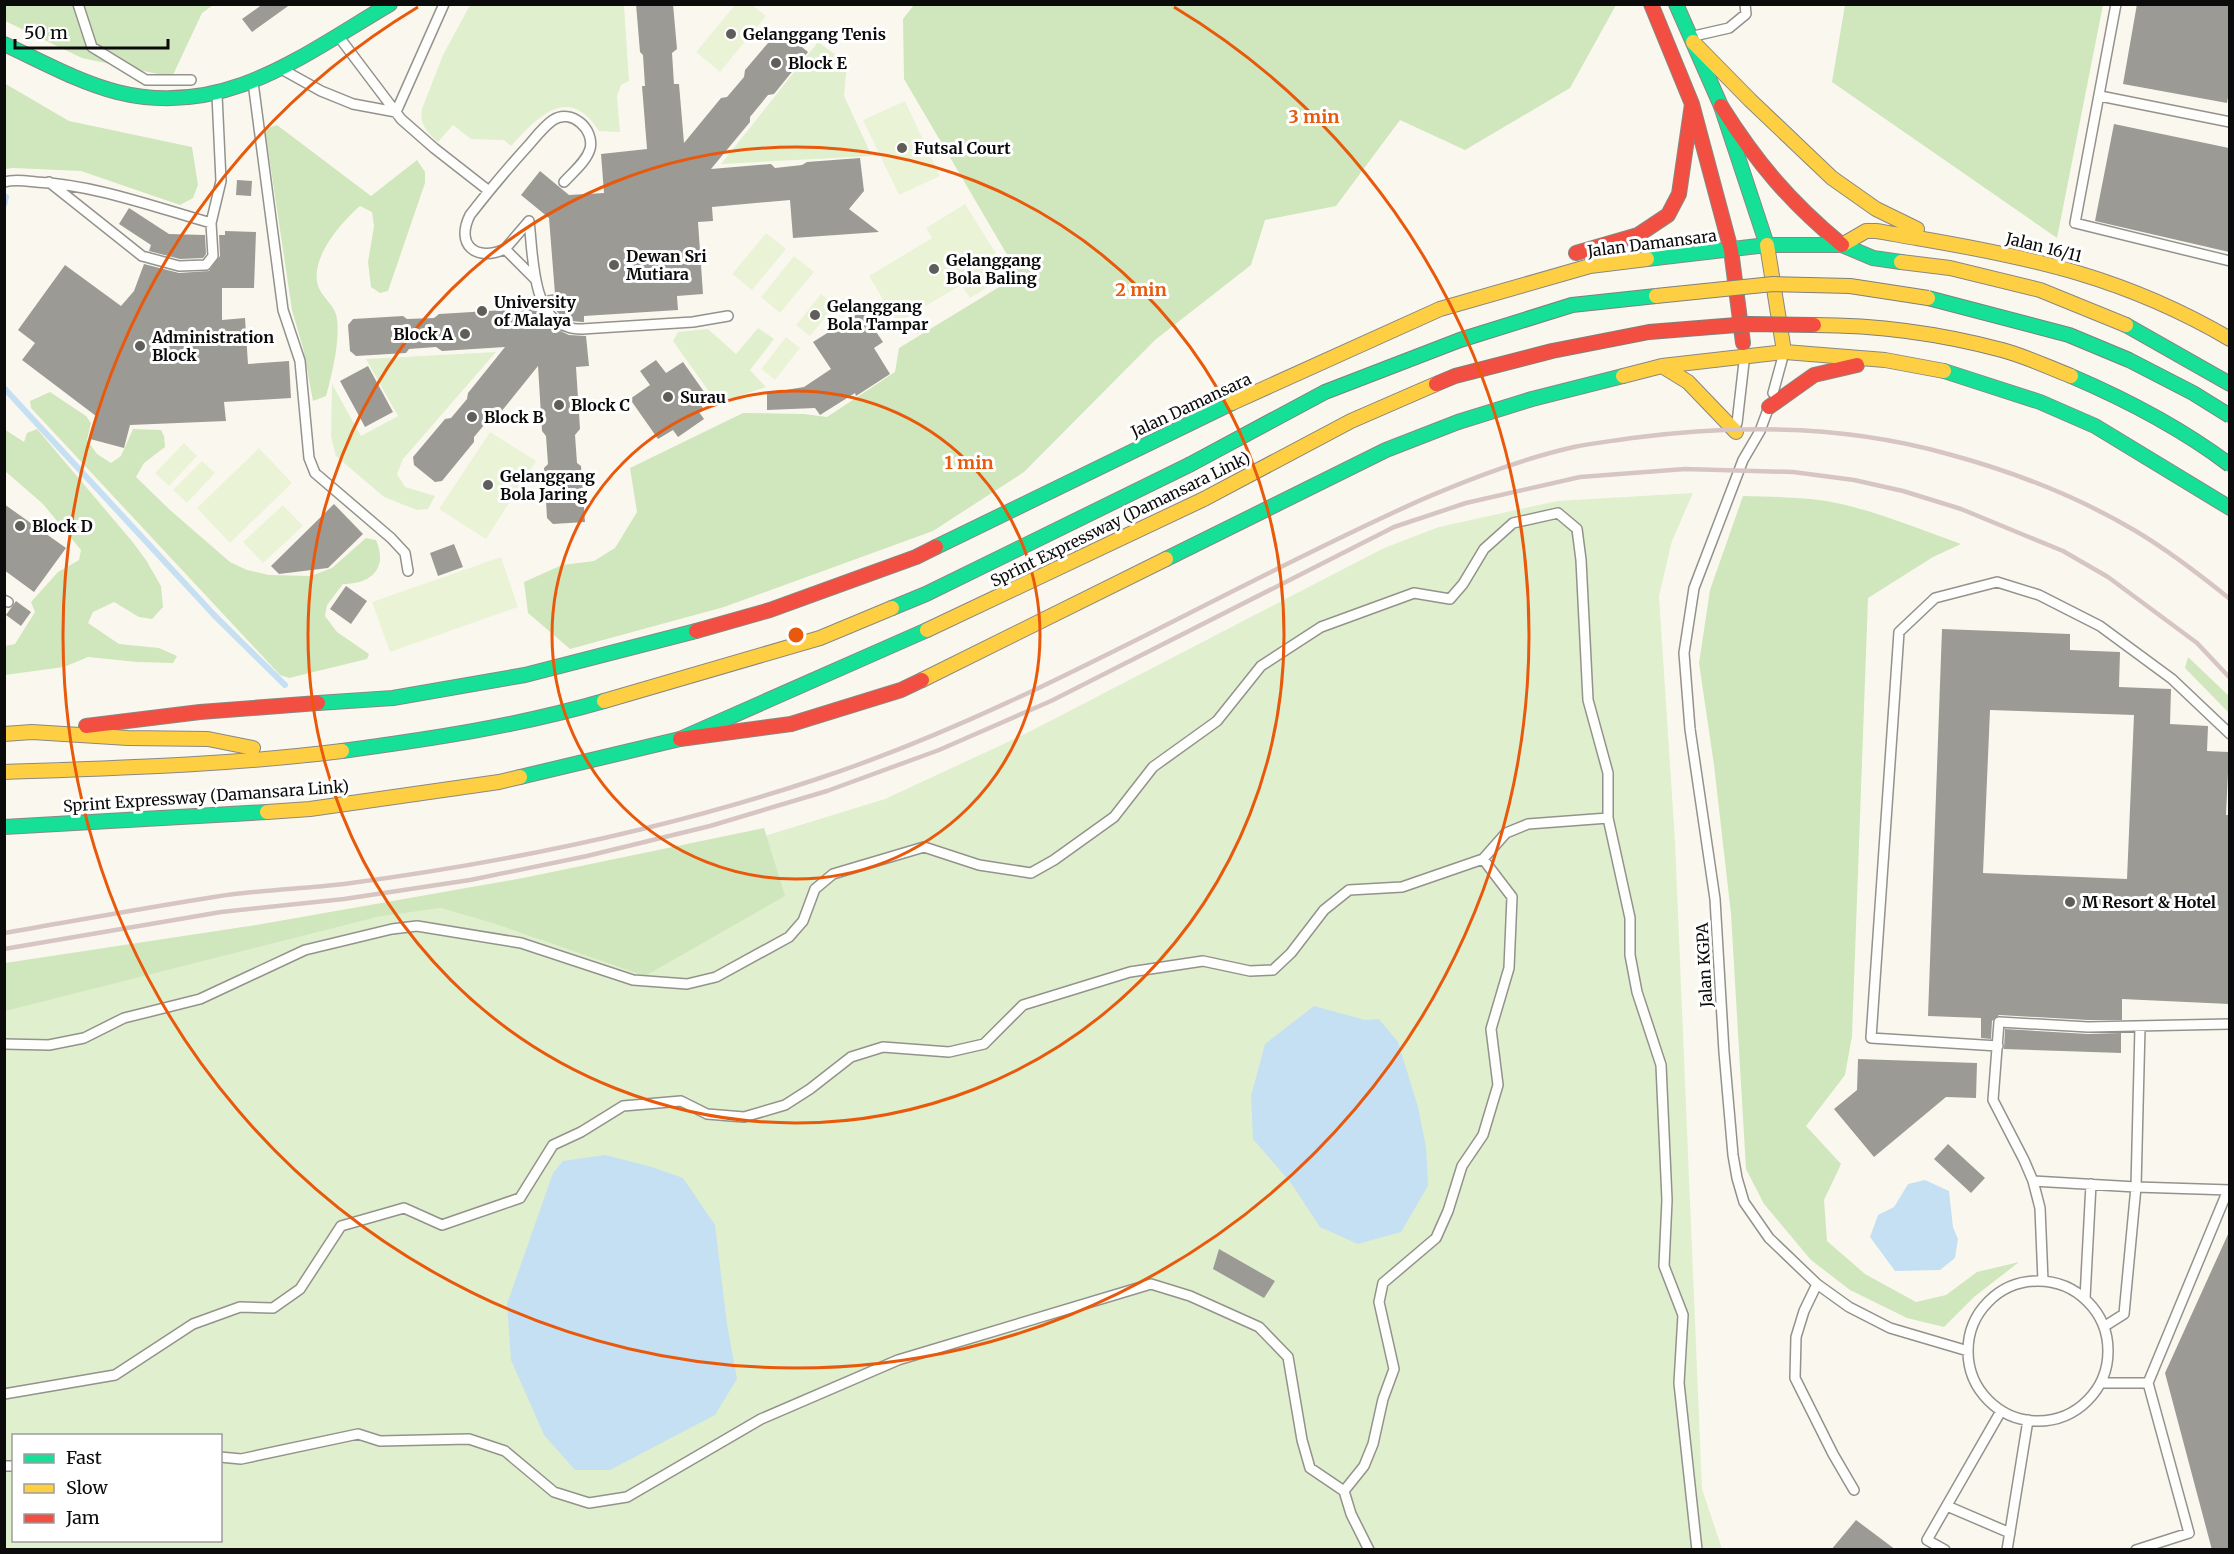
<svg xmlns="http://www.w3.org/2000/svg" width="2234" height="1554" font-family="Merriweather,serif">
	<rect width="100%" height="100%" fill="#faf8ee"/>
	<!-- green -->
	<path fill="#e0efce" fill-rule="evenodd" d="M 470,5 L 624,5 L 629,81 L 621,85 L 617,96 L 620,132 L 599,131 C 568,83 538,117 511,146 L 504,140 L 471,139 L 453,125 L 438,142 C 427,133 419,124 422,109 L 443,55 Z
		M 818,42 L 847,63 L 844,96 L 872,156 L 721,164 Z
		M 758,328 L 774,339 L 750,370 L 766,387 L 717,403 L 673,341 L 678,332 L 708,329 L 736,354 Z
		M 496,352 L 403,459 L 397,474 L 405,487 L 435,496 L 428,509 L 417,510 L 384,497 L 336,456 L 331,437 L 332,384 L 361,436 L 398,416 L 366,359 Z
		M 1693,493 L 1672,541 L 1659,596 L 1675,841 L 1702,1489 L 1722,1549 L 5,1550 L 5,986 L 377,917 L 441,908 L 517,912 L 885,799 L 1027,733 L 1384,548 L 1439,527 L 1557,501 ZM 14,1436 L 220,1436 L 220,1540 L 14,1540 Z"/>
	<!-- forest -->
	<path fill="#d0e6bc" d="M 5,5 L 213,5 L 202,13 L 172,77 L 82,58 L 5,21 Z
		M 914,5 L 1616,5 L 1570,88 L 1465,150 L 1400,120 L 1336,206 L 1265,220 L 1251,265 L 1155,340 L 1024,472 L 933,531 L 724,607 L 570,649 L 528,613 L 524,582 L 562,565 L 594,561 L 615,548 L 637,512 L 630,468 L 743,413 L 804,414 L 827,417 L 895,372 L 899,348 L 1019,275 L 904,79 L 903,19 Z
		M 1845,5 L 2103,5 L 2057,238 L 1832,82 Z
		M 4,83 L 69,121 L 192,147 L 198,185 L 193,198 L 180,205 L 81,171 L 13,168 L 5,169 Z
		M 277,125 L 371,196 L 417,160 L 425,172 L 425,183 L 388,291 L 380,293 L 371,287 L 368,262 L 374,226 L 372,212 L 360,206 C 340,223 304,265 321,292 C 326,300 336,308 337,319 C 340,341 332,375 326,396 L 313,401 L 303,348 L 292,310 L 265,129 Z
		M 50,392 L 86,416 L 91,423 L 87,440 L 97,454 L 111,463 L 121,456 L 133,429 L 161,430 L 164,436 L 165,447 L 144,463 L 136,477 L 170,510 L 230,562 L 247,570 L 269,575 L 311,576 L 332,568 L 366,538 L 376,540 C 388,568 372,584 343,584 L 327,605 L 325,616 L 337,632 L 369,654 L 367,659 L 289,678 L 280,675 L 31,408 L 30,401 Z
		M 4,429 L 24,442 L 27,433 L 37,429 L 131,540 L 146,560 L 161,586 L 163,607 L 152,619 L 139,617 L 114,602 L 93,612 L 88,623 L 119,644 L 159,648 L 177,656 L 173,663 L 137,662 L 88,657 L 64,667 L 5,675 L 5,646 L 15,644 L 35,612 L 31,602 L 58,572 L 79,560 L 81,550 L 43,504 L 5,471 Z
		M 1743,496 C 1777,497 1813,497 1846,505 C 1885,515 1923,530 1961,544 L 1933,557 L 1868,598 L 1852,1036 L 1845,1075 L 1806,1126 L 1841,1164 L 1824,1200 L 1827,1241 L 1865,1274 L 1916,1302 L 1946,1295 L 1977,1272 L 2019,1262 L 1974,1297 L 1944,1327 L 1907,1318 L 1850,1290 L 1811,1260 L 1764,1204 L 1746,1169 L 1731,914 L 1714,765 L 1699,663 L 1710,590 Z
		M 2188,657 L 2229,696 L 2229,713 L 2185,668 Z
		M 764,828 L 785,896 L 645,976 L 493,923 L 441,908 L 377,917 L 5,1011 L 5,963 L 262,924 L 523,878 Z"/>
	<!-- pitch -->
	<path fill="#ebf3d7" d="M 735,5 L 752,5 L 766,16 L 720,72 L 696,52 Z
		M 905,101 L 940,176 L 899,195 L 863,120 Z
		M 965,204 L 1009,274 L 970,298 L 961,285 L 897,323 L 869,276 L 932,238 L 926,228 Z
		M 766,233 L 786,249 L 752,290 L 732,274 Z
		M 794,256 L 814,272 L 780,313 L 761,297 Z
		M 821,294 L 835,305 L 810,336 L 796,325 Z
		M 786,337 L 800,348 L 775,380 L 761,369 Z
		M 490,432 L 536,461 L 486,539 L 439,509 Z
		M 184,443 L 197,456 L 169,486 L 155,473 Z
		M 259,448 L 292,483 L 230,543 L 197,508 Z
		M 202,461 L 215,473 L 187,503 L 173,490 Z
		M 283,505 L 303,526 L 263,563 L 243,542 Z
		M 501,557 L 518,607 L 390,652 L 372,602 Z"/>
	<!-- water -->
	<path fill="#c5e0f3" d="M 1314,1006 L 1365,1020 L 1379,1019 L 1398,1042 L 1418,1107 L 1426,1147 L 1428,1186 L 1401,1232 L 1358,1244 L 1320,1227 L 1291,1183 L 1253,1139 L 1251,1096 L 1265,1044 Z
		M 605,1155 L 652,1167 L 683,1178 L 715,1225 L 727,1324 L 737,1379 L 715,1415 L 610,1470 L 575,1470 L 544,1435 L 511,1360 L 507,1304 L 553,1173 L 563,1161 Z
		M 1925,1180 L 1949,1191 L 1953,1227 L 1958,1239 L 1955,1258 L 1940,1270 L 1895,1271 L 1870,1237 L 1878,1215 L 1894,1207 L 1908,1184 Z"/>
	<g fill="none" stroke-linecap="round" stroke-linejoin="round">
		<!-- stream -->
		<path stroke="#c5e0f3" stroke-width="6" d="M 4,205 L 6,197
			M 4,388 L 215,616 L 285,685"/>
	</g>
	<!-- building -->
	<path fill="#9c9a94" fill-rule="evenodd" d="M 263,4 L 291,4 L 252,32 L 242,19 Z
		M 636,4 L 673,4 L 677,49 L 672,53 L 674,84 L 679,84 L 684,143 L 721,98 L 727,97 L 744,77 L 745,70 L 780,29 L 808,52 L 774,94 L 768,95 L 750,117 L 750,122 L 711,169 L 771,164 L 775,168 L 802,165 L 807,162 L 860,158 L 864,191 L 849,209 L 879,232 L 793,238 L 790,200 L 712,207 L 713,221 L 698,222 L 703,294 L 677,296 L 678,310 L 584,316 L 584,322 L 582,322 L 572,321 L 560,315 L 553,307 L 547,295 L 555,294 L 549,218 L 521,195 L 540,171 L 569,195 L 604,193 L 601,154 L 647,149 L 642,86 L 645,86 L 643,55 L 640,52 Z
		M 2137,4 L 2229,4 L 2229,91 L 2227,103 L 2123,84 Z
		M 2114,124 L 2229,148 L 2229,252 L 2095,221 Z
		M 237,180 L 252,181 L 251,196 L 236,195 Z
		M 129,208 L 169,234 L 205,235 L 206,254 L 203,258 L 180,259 L 149,251 L 151,245 L 119,224 Z
		M 225,231 L 256,232 L 254,288 L 222,288 L 222,320 L 245,318 L 248,364 L 289,361 L 291,398 L 224,402 L 226,421 L 130,425 L 124,448 L 90,439 L 96,416 L 22,360 L 35,343 L 18,330 L 65,265 L 121,306 L 134,291 L 144,264 L 179,273 L 209,271 L 220,256 L 219,235 L 225,235 Z
		M 533,296 L 541,314 L 552,327 L 569,335 L 586,336 L 589,366 L 576,367 L 580,429 L 575,435 L 577,463 L 581,466 L 585,522 L 553,524 L 547,518 L 544,468 L 548,464 L 546,436 L 542,431 L 538,366 L 497,417 L 490,418 L 474,437 L 474,442 L 442,481 L 435,482 L 414,465 L 413,457 L 445,419 L 451,418 L 467,399 L 468,393 L 505,347 L 442,351 L 436,347 L 409,349 L 406,353 L 356,356 L 350,351 L 348,325 L 353,319 L 403,316 L 407,319 L 434,318 L 439,314 L 505,310 L 504,298 Z
		M 862,311 L 883,342 L 874,348 L 890,374 L 856,396 L 855,393 L 820,415 L 815,408 L 767,410 L 767,393 L 804,387 L 831,369 L 813,342 Z
		M 656,360 L 666,373 L 683,362 L 707,396 L 698,401 L 703,408 L 699,412 L 704,419 L 678,437 L 673,430 L 658,439 L 630,399 L 650,385 L 640,371 Z
		M 368,366 L 393,412 L 365,427 L 340,381 Z
		M 4,504 L 66,548 L 34,592 L 4,570 Z
		M 334,504 L 363,534 L 328,568 L 279,574 L 271,566 Z
		M 454,544 L 463,567 L 438,576 L 430,553 Z
		M 346,586 L 367,601 L 351,624 L 330,609 Z
		M 16,601 L 31,612 L 21,626 L 6,615 Z
		M 1942,629 L 2070,634 L 2070,650 L 2120,652 L 2119,687 L 2171,689 L 2170,724 L 2208,726 L 2207,751 L 2229,752 L 2226,815 L 2229,815 L 2229,1004 L 2122,999 L 2122,1020 L 2088,1020 L 1999,1015 L 1992,1021 L 1991,1039 L 1981,1038 L 1981,1018 L 1928,1016 ZM 1990,710 L 2134,715 L 2127,879 L 1983,873 Z
		M 2005,1029 L 2088,1034 L 2121,1033 L 2121,1053 L 2004,1049 Z
		M 1858,1059 L 1977,1063 L 1976,1098 L 1946,1097 L 1874,1157 L 1834,1109 L 1857,1090 Z
		M 1948,1144 L 1985,1178 L 1971,1193 L 1934,1159 Z
		M 2229,1232 L 2229,1550 L 2212,1550 L 2165,1373 Z
		M 1219,1249 L 1275,1281 L 1264,1298 L 1213,1269 Z
		M 1856,1520 L 1896,1550 L 1831,1550 Z"/>
	<g fill="none" stroke-linecap="round" stroke-linejoin="round">
		<defs>
			<path id="lane" d="M 78,4 L 92,47 L 146,80 L 191,80
				M 2116,4 L 2075,223 L 2230,261
				M 1694,36 L 1729,28 L 1746,14 L 1745,4
				M 339,37 L 401,119 L 434,148 L 489,191
				M 285,71 L 321,91 L 353,104 L 396,112 L 444,4
				M 253,82 L 283,310 L 300,361 L 309,458 L 315,473 L 391,538 L 405,553 L 408,571
				M 2100,96 L 2230,122
				M 4,182 C 15,179 26,181 36,182 C 96,185 154,207 211,223
				M 49,182 L 142,256 L 179,266 L 206,265 L 213,256 L 211,223 L 221,181 L 217,95
				M 529,221 C 533,251 531,317 568,327 C 572,329 577,329 582,329 L 693,322 L 728,316
				M 505,249 L 529,221
				M 535,279 L 505,249 C 476,262 455,245 470,215 C 488,192 507,169 527,147 C 535,138 543,127 553,120 C 571,108 595,129 590,149 C 586,162 573,172 564,182
				M 1773,393 L 1782,360
				M 1767,412 L 1760,431 L 1743,460 L 1694,588 L 1684,653 L 1690,729 L 1715,899 L 1724,1052 L 1733,1155 L 1737,1178 L 1744,1202 L 1769,1238 L 1817,1284 L 1849,1307 L 1890,1328 L 1968,1351
				M 1737,423 L 1744,362
				M 4,600 L 8,602
				M 4,1044 L 49,1045 L 84,1038 L 124,1018 L 200,999 L 305,950 L 392,929 L 417,926 L 521,943 L 633,980 L 687,984 L 716,977 L 789,937 L 803,921 L 815,889 L 833,874 L 924,847 L 979,865 L 1031,873 L 1054,860 L 1114,817 L 1153,767 L 1217,721 L 1261,666 L 1321,627 L 1414,593 L 1450,599 L 1463,584 L 1484,549 L 1513,523 L 1558,513 L 1577,529 L 1581,560 L 1588,700 L 1608,773 L 1608,818 L 1630,918 L 1630,955 L 1637,992 L 1661,1065 L 1667,1200 L 1664,1266 L 1683,1315 L 1679,1383 L 1697,1550
				M 1998,1046 L 1871,1038 L 1899,632 L 1935,598 L 1997,582 L 2039,595 L 2100,626 L 2172,679 L 2230,734
				M 2033,1181 L 2136,1187 L 2140,1027
				M1968 1351a70 70 0 1 1 140 0a70 70 0 1 1-140 0Z
				M 2043,1281 L 2040,1208 L 2033,1181 L 2024,1160 L 1993,1100 L 1999,1022 L 2088,1027 L 2230,1024
				M 1817,1284 L 1804,1311 L 1796,1337 L 1795,1378 L 1833,1454 L 1854,1490
				M 2085,1298 L 2091,1184
				M 2105,1326 L 2124,1314 L 2136,1187 L 2230,1190
				M 2101,1383 L 2148,1383
				M 4,1394 L 115,1375 L 193,1324 L 240,1307 L 273,1308 L 300,1289 L 341,1226 L 404,1208 L 442,1225 L 520,1198 L 553,1145 L 581,1132 L 623,1106 L 681,1101 L 707,1114 L 744,1117 L 785,1105 L 810,1089 L 851,1057 L 883,1047 L 949,1052 L 984,1044 L 1023,1005 L 1130,972 L 1203,961 L 1250,971 L 1273,970 L 1291,953 L 1324,910 L 1349,890 L 1402,887 L 1483,859 L 1506,833 L 1528,824 L 1608,818
				M 220,1457 L 241,1459 L 358,1434 L 380,1441 L 469,1439 L 505,1451 L 554,1492 L 589,1503 L 627,1497 L 761,1419 L 898,1360 L 1151,1284 L 1190,1296 L 1259,1327 L 1288,1357 L 1302,1440 L 1310,1468 L 1344,1491
				M 4,1466 L 14,1466
				M 1947,1506 L 2010,1533
				M 1369,1550 L 1351,1514 L 1344,1491 L 1364,1466 L 1373,1444 L 1383,1399 L 1394,1369 L 1379,1302 L 1383,1283 L 1436,1238 L 1448,1211 L 1462,1166 L 1483,1135 L 1498,1085 L 1491,1029 L 1509,968 L 1512,897 L 1483,859
				M 1945,1550 L 1927,1540 L 2001,1411
				M 2007,1550 L 2028,1420
				M 2136,1550 L 2189,1533 L 2148,1383 L 2228,1190"/>
			<path id="fast" d="M 1676,4 L 1721,106 L 1767,245
				M 4,44 C 41,61 78,82 117,92 C 224,119 303,55 390,4
				M 1647,259 L 1767,245 L 1842,245 L 1873,258 L 1901,262
				M 2126,325 L 2230,384
				M 1944,371 L 2040,402 L 2095,426 L 2230,508
				M 936,547 L 1232,403
				M 1166,559 L 1386,450 L 1458,422 L 1532,399 L 1623,376
				M 892,608 L 926,594 L 1189,465
				M 318,703 L 393,698 L 525,675 L 696,631
				M 342,751 C 430,739 518,726 604,701
				M 520,777 L 680,739 L 927,630
				M 4,827 L 267,812"/>
			<path id="slow" d="M 1693,42 L 1750,100 L 1832,178 L 1876,209 L 1917,229
				M 1767,245 L 1783,345
				M 1842,245 L 1866,231 L 1876,231 C 1890,233 1903,236 1917,238 C 2034,258 2126,278 2230,339
				M 1901,262 L 1950,268 L 2040,290 L 2126,325
				M 1662,366 L 1688,382 L 1736,432
				M 1623,376 L 1662,366 L 1785,352 L 1885,360 L 1944,371
				M 1232,403 L 1440,309 L 1590,266 L 1647,259
				M 927,630 L 1204,499
				M 922,680 L 1166,559
				M 604,701 L 820,638 L 892,608
				M 4,734 L 32,732 L 128,738 L 208,739 L 253,748
				M 4,772 C 117,768 230,765 342,751
				M 267,812 L 310,809 L 499,782 L 520,777"/>
			<path id="jam" d="M 1651,4 L 1692,104 L 1731,250 L 1743,343
				M 1721,106 C 1757,163 1790,202 1842,245
				M 1576,253 L 1638,235 L 1668,215 L 1679,194 L 1692,104
				M 1769,407 L 1814,375 L 1857,365
				M 696,631 L 770,610 L 916,557 L 936,547
				M 86,726 L 200,712 L 318,703
				M 680,739 L 791,724 L 901,690 L 922,680"/>
		</defs>
		<!-- lane casing -->
		<use href="#lane" stroke="#93928d" stroke-width="12"/>
		<!-- fast casing -->
		<use href="#fast" stroke="#898884" stroke-width="16"/>
		<!-- slow casing -->
		<use href="#slow" stroke="#898884" stroke-width="16"/>
		<!-- jam casing -->
		<use href="#jam" stroke="#898884" stroke-width="16"/>
		<!-- lane -->
		<use href="#lane" stroke="#fefefc" stroke-width="9"/>
		<!-- fast -->
		<use href="#fast" stroke="#16e098" stroke-width="14"/>
		<!-- slow -->
		<use href="#slow" stroke="#ffcf43" stroke-width="14"/>
		<!-- jam -->
		<use href="#jam" stroke="#f24e42" stroke-width="14"/>
		<!-- rail -->
		<path stroke="#d6c5c3" stroke-width="4.5" d="M 4,933 C 74,921 144,908 214,897 C 257,890 301,889 344,884 C 503,863 664,830 817,779 C 981,725 1135,639 1289,563 C 1378,519 1477,469 1574,447 C 1593,443 1613,441 1632,438 C 1737,424 1846,425 1948,454 C 2011,471 2078,497 2134,530 C 2168,550 2199,574 2230,599
			M 4,949 L 221,912 L 344,899 L 470,880 L 587,856 L 710,826 L 827,791 L 939,750 L 1051,701 L 1394,527 L 1466,503 L 1580,477 L 1685,469 L 1793,472 L 1854,480 L 1903,491 L 1961,509 L 2063,551 L 2108,577 L 2197,643 L 2230,678"/>
		<defs>
			<path id="fast-bridge" d="M 1928,298 L 2069,335 L 2129,360 L 2193,393 L 2230,416
				M 2071,376 C 2127,400 2181,428 2230,465
				M 1189,465 L 1325,392 L 1460,340 L 1572,305 L 1656,296"/>
			<path id="slow-bridge" d="M 1656,296 L 1773,284 L 1850,286 L 1928,298
				M 1814,325 C 1876,325 1942,334 2002,350 C 2025,356 2048,367 2071,376
				M 1204,499 L 1351,421 L 1436,384"/>
			<path id="jam-bridge" d="M 1436,384 L 1455,376 L 1552,351 L 1649,332 L 1749,324 L 1814,325"/>
		</defs>
		<!-- fast-bridge casing -->
		<use href="#fast-bridge" stroke="#807f7a" stroke-width="16" stroke-linecap="butt"/>
		<!-- slow-bridge casing -->
		<use href="#slow-bridge" stroke="#807f7a" stroke-width="16" stroke-linecap="butt"/>
		<!-- jam-bridge casing -->
		<use href="#jam-bridge" stroke="#807f7a" stroke-width="16" stroke-linecap="butt"/>
		<!-- fast-bridge -->
		<use href="#fast-bridge" stroke="#16e098" stroke-width="14"/>
		<!-- slow-bridge -->
		<use href="#slow-bridge" stroke="#ffcf43" stroke-width="14"/>
		<!-- jam-bridge -->
		<use href="#jam-bridge" stroke="#f24e42" stroke-width="14"/>
	</g>
	<!-- distance rings -->
	<g fill="none" stroke="#e8590c" stroke-width="3">
		<circle cx="796" cy="635" r="244"/>
		<circle cx="796" cy="635" r="488"/>
		<path d="M1174 7A733 733 0 1 1 418 7"/>
	</g>
	<!-- markers -->
	<g fill="#5f5e5a" stroke="#fff" stroke-width="2">
		<circle cx="731" cy="34" r="6"/>
		<circle cx="776" cy="63" r="6"/>
		<circle cx="902" cy="148" r="6"/>
		<circle cx="614" cy="265" r="6"/>
		<circle cx="934" cy="269" r="6"/>
		<circle cx="482" cy="311" r="6"/>
		<circle cx="815" cy="315" r="6"/>
		<circle cx="465" cy="334" r="6"/>
		<circle cx="140" cy="346" r="6"/>
		<circle cx="668" cy="397" r="6"/>
		<circle cx="559" cy="405" r="6"/>
		<circle cx="472" cy="417" r="6"/>
		<circle cx="488" cy="485" r="6"/>
		<circle cx="20" cy="526" r="6"/>
		<circle cx="2070" cy="902" r="6"/>
	</g>
	<g text-anchor="middle" stroke-width="6" stroke-linejoin="round" paint-order="stroke">
		<!-- poi labels -->
		<g font-size="16" font-weight="bold" fill="#0b0b0b" stroke="#fff" text-anchor="start">
			<text x="743" y="40">Gelanggang Tenis</text>
			<text x="788" y="69">Block E</text>
			<text x="914" y="154">Futsal Court</text>
			<text x="626" y="262">Dewan Sri<tspan x="626" dy="18">Mutiara</tspan></text>
			<text x="946" y="266">Gelanggang<tspan x="946" dy="18">Bola Baling</tspan></text>
			<text x="494" y="308">University<tspan x="494" dy="18">of Malaya</tspan></text>
			<text x="827" y="312">Gelanggang<tspan x="827" dy="18">Bola Tampar</tspan></text>
			<text x="453" y="340" text-anchor="end">Block A</text>
			<text x="152" y="343">Administration<tspan x="152" dy="18">Block</tspan></text>
			<text x="680" y="403">Surau</text>
			<text x="571" y="411">Block C</text>
			<text x="484" y="423">Block B</text>
			<text x="500" y="482">Gelanggang<tspan x="500" dy="18">Bola Jaring</tspan></text>
			<text x="32" y="532">Block D</text>
			<text x="2082" y="908">M Resort &amp; Hotel</text>
		</g>
		<!-- street labels -->
		<g font-size="16" fill="#0b0b0b" stroke="#fff">
			<text transform="translate(1652 243) rotate(-7)" y="6">Jalan Damansara</text>
			<text transform="translate(2044 247) rotate(14)" y="6">Jalan 16/11</text>
			<text transform="translate(1191 405) rotate(-25)" y="6">Jalan Damansara</text>
			<text transform="translate(1120 519) rotate(-26)" y="6">Sprint Expressway (Damansara Link)</text>
			<text transform="translate(206 796) rotate(-4)" y="6">Sprint Expressway (Damansara Link)</text>
			<text transform="translate(1704 965) rotate(-93)" y="6">Jalan KGPA</text>
		</g>
	</g>
	<circle cx="796" cy="635" r="9" fill="#e8590c" stroke="#fff" stroke-width="3"/>
	<g font-size="18" text-anchor="middle" font-weight="bold" fill="#e8590c" stroke="#fff" stroke-width="6" stroke-linejoin="round" paint-order="stroke">
		<text x="1314" y="123">3 min</text>
		<text x="1141" y="296">2 min</text>
		<text x="969" y="469">1 min</text>
	</g>
	<!-- border -->
	<rect width="2234" height="1554" fill="none" stroke="#0b0b0b" stroke-width="12"/>
	<!-- legend -->
	<rect x="12" y="1434" width="210" height="108" fill="#ffffff" stroke="#9d9d9d" stroke-width="1.5"/>
	<rect x="24" y="1454" width="30" height="9" fill="#16e098" stroke="#9d9d9d" stroke-width="1.5"/>
	<text x="66" y="1464" font-size="18" fill="#0b0b0b">Fast</text>
	<rect x="24" y="1484" width="30" height="9" fill="#ffcf43" stroke="#9d9d9d" stroke-width="1.5"/>
	<text x="66" y="1494" font-size="18" fill="#0b0b0b">Slow</text>
	<rect x="24" y="1514" width="30" height="9" fill="#f24e42" stroke="#9d9d9d" stroke-width="1.5"/>
	<text x="66" y="1524" font-size="18" fill="#0b0b0b">Jam</text>
	<!-- scale -->
	<path d="M15 39v9h153v-9" fill="none" stroke="#0b0b0b" stroke-width="3"/>
	<text x="24" y="39" font-size="18" fill="#0b0b0b" stroke="#ffffff" stroke-width="4.5" paint-order="stroke">50 m</text>
</svg>
